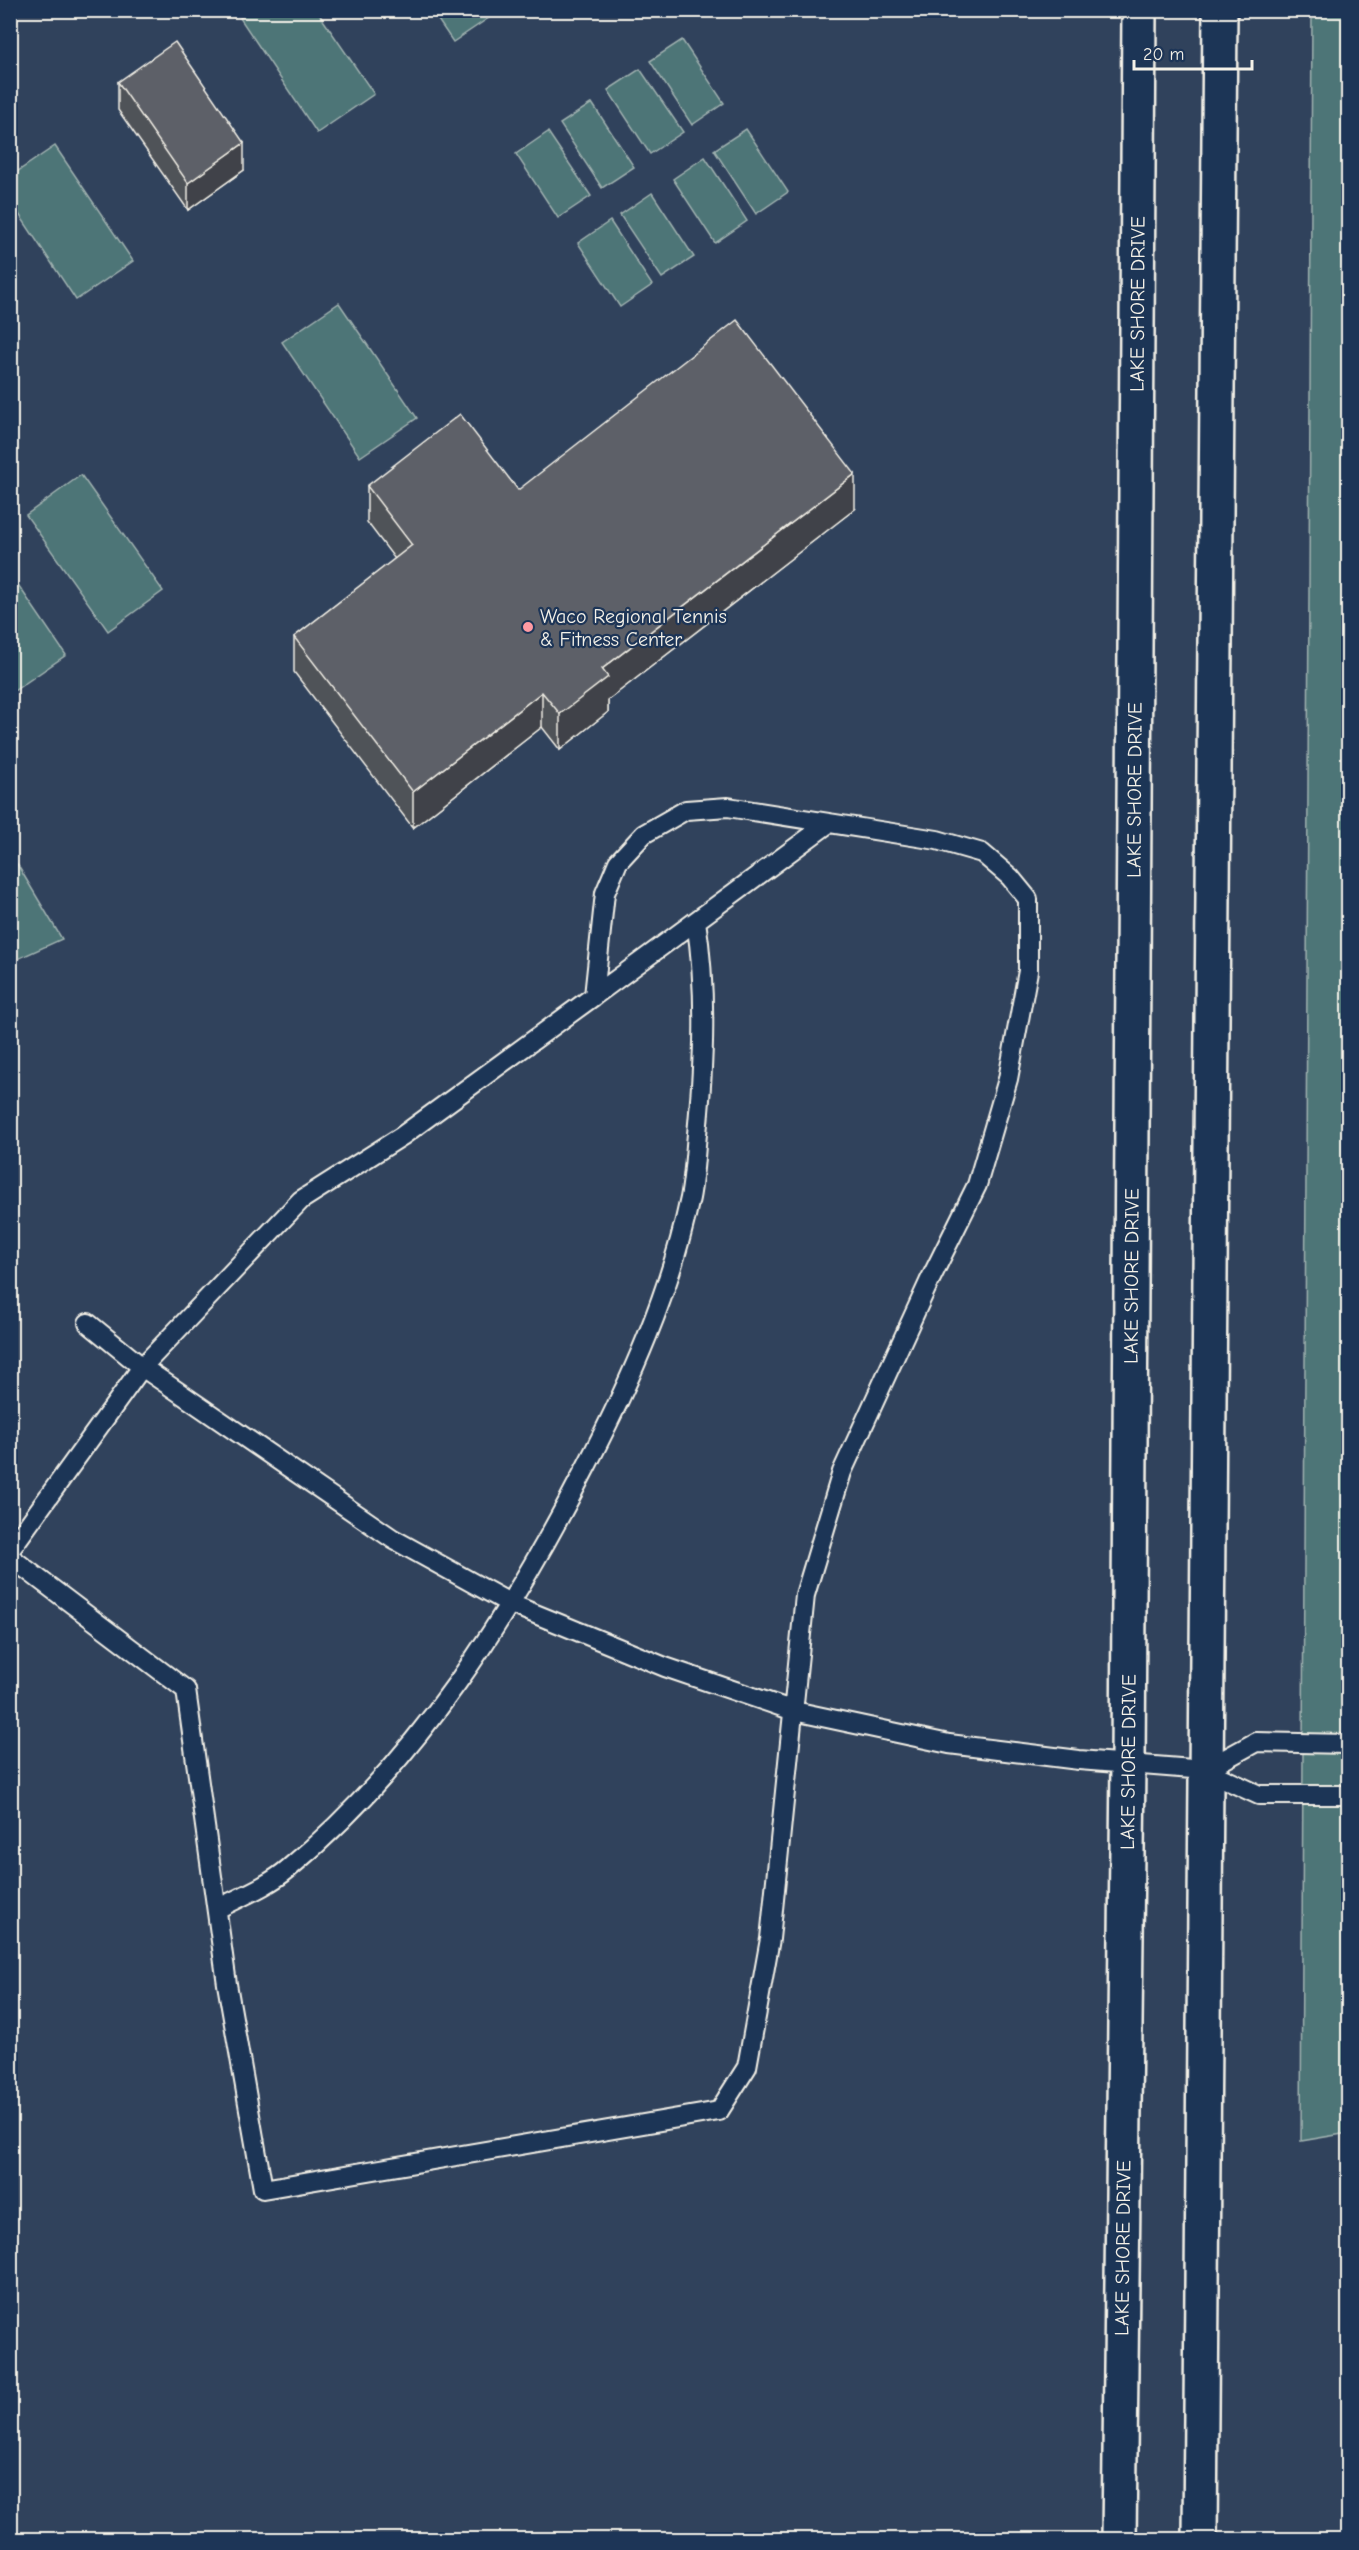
<svg xmlns="http://www.w3.org/2000/svg" width="1359" height="2550" font-family="'Comic Neue',sans-serif">
	<rect width="100%" height="100%" fill="#30425c"/>
	<filter id="ink" filterUnits="userSpaceOnUse"><feTurbulence type="fractalNoise" baseFrequency=".0167" numOctaves="2"/><feDisplacementMap in="SourceGraphic" scale="12" xChannelSelector="R" yChannelSelector="G"/><feConvolveMatrix kernelMatrix="1 2 1 2 8 2 1 2 1" color-interpolation-filters="sRGB"/></filter>
	<g filter="url(#ink)">
		<!-- green -->
		<path fill="#4d7477" stroke="#a0b2b0" stroke-width="1.5" d="M 1348,10 L 1348,2133 L 1301,2141 L 1312,11 Z
			M 250,11 L 317,11 L 374,94 L 317,133 L 240,18 Z
			M 432,11 L 499,11 L 453,42 Z
			M 682,40 L 724,103 L 692,125 L 650,61 Z
			M 640,69 L 683,132 L 650,154 L 608,90 Z
			M 592,103 L 634,167 L 602,188 L 560,124 Z
			M 746,129 L 788,192 L 756,214 L 714,150 Z
			M 548,132 L 591,196 L 558,218 L 516,154 Z
			M 55,146 L 133,261 L 76,300 L 11,202 L 11,176 Z
			M 705,157 L 747,221 L 715,243 L 673,179 Z
			M 652,193 L 694,257 L 662,278 L 620,215 Z
			M 610,221 L 652,285 L 620,307 L 578,243 Z
			M 339,303 L 417,418 L 360,457 L 282,342 Z
			M 81,475 L 163,591 L 108,631 L 26,515 Z
			M 10,573 L 66,655 L 11,693 L 10,693 Z
			M 11,854 L 62,939 L 11,962 L 10,962 Z"/>
		<g fill="none" stroke-linecap="round" stroke-linejoin="round">
			<defs>
				<path id="service" d="M 594,996 L 829,823
					M 88,1323 L 142,1367 L 393,1539 L 511,1604 L 665,1667 L 794,1711 L 949,1744 L 1079,1760 L 1205,1770 L 1259,1795 L 1348,1795
					M 10,1550 L 142,1367 L 301,1200 L 402,1136 L 594,996 L 605,893 L 618,862 L 644,834 L 686,810 L 728,807 L 937,840 L 982,853 L 1010,877 L 1028,899 L 1028,971 L 1008,1079 L 977,1185 L 929,1282 L 842,1472 L 805,1595 L 770,1939 L 747,2067 L 719,2111 L 263,2189 L 227,1984 L 186,1690 L 10,1557
					M 1205,1770 L 1256,1742 L 1348,1744
					M 217,1909 C 240,1897 268,1886 288,1869 C 417,1762 510,1615 586,1467 C 631,1380 670,1293 690,1198 C 694,1177 695,1155 697,1134 C 704,1063 707,991 696,921"/>
				<g id="primary">
					<path id="s1" d="M 1119,2540 L 1128,1765 L 1139,10"/>
					<path d="M 1200,2540 L 1220,10"/>
				</g>
			</defs>
			<!-- service casing -->
			<use href="#service" stroke="#f4f1e8" stroke-width="22"/>
			<!-- primary casing -->
			<use href="#primary" stroke="#f4f1e8" stroke-width="38"/>
			<!-- service -->
			<use href="#service" stroke="#1d3557" stroke-width="18"/>
			<!-- primary -->
			<use href="#primary" stroke="#1d3557" stroke-width="33"/>
		</g>
		<!-- wall -->
		<path fill="#505359" stroke="#f4f1e8" stroke-width="1.5" d="M 118,82 L 244,170 L 188,210 L 118,110 Z
			M 367,486 L 518,490 L 855,509 L 608,700 L 608,712 L 560,750 L 542,727 L 413,828 L 294,672 L 294,637 L 395,559 L 367,522 Z"/>
		<!-- shaded-wall -->
		<path fill="#414348" stroke="#f4f1e8" stroke-width="1.5" d="M 244,143 L 244,170 L 188,210 L 188,183 Z
			M 855,474 L 855,509 L 608,700 L 608,712 L 560,750 L 560,714 L 602,669 Z
			M 542,692 L 542,727 L 413,828 L 413,792 Z"/>
		<!-- building -->
		<path fill="#5d6067" stroke="#f4f1e8" stroke-width="1.5" d="M 175,42 L 244,143 L 188,183 L 118,82 Z
			M 737,320 L 855,474 L 602,669 L 608,677 L 560,714 L 542,692 L 413,792 L 294,637 L 412,545 L 367,486 L 460,414 L 518,490 Z"/>
	</g>
	<!-- markers -->
	<circle fill="#ff9aa2" stroke="#1d3557" stroke-width="2" cx="528" cy="627" r="6"/>
	<g text-anchor="middle" stroke-width="4.5" stroke-linejoin="round" paint-order="stroke">
		<!-- street labels -->
		<g font-size="20" fill="#f4f1e8" stroke="#1d3557">
			<text dy="7" stroke="none"><textPath href="#s1" startOffset="2236">LAKE SHORE DRIVE</textPath></text>
			<text dy="7" stroke="none"><textPath href="#s1" startOffset="1750">LAKE SHORE DRIVE</textPath></text>
			<text dy="7" stroke="none"><textPath href="#s1" startOffset="1264">LAKE SHORE DRIVE</textPath></text>
			<text dy="7" stroke="none"><textPath href="#s1" startOffset="778">LAKE SHORE DRIVE</textPath></text>
			<text dy="7" stroke="none"><textPath href="#s1" startOffset="292">LAKE SHORE DRIVE</textPath></text>
		</g>
		<!-- poi labels -->
		<g font-size="20" fill="#f4f1e8" stroke="#1d3557" text-anchor="start">
			<text x="540" y="623">Waco Regional Tennis<tspan x="540" dy="23">&amp; Fitness Center</tspan></text>
		</g>
	</g>
	<!-- margin -->
	<rect width="1359" height="2550" fill="none" stroke="#1d3557" stroke-width="36"/>
	<rect x="18" y="18" width="1323" height="2514" fill="none" stroke="#f4f1e8" stroke-width="2" filter="url(#ink)"/>
	<!-- scale -->
	<path d="M1134 60v9h118v-9" fill="none" stroke="#f4f1e8" stroke-width="3"/>
	<text x="1143" y="60" font-size="18" fill="#f4f1e8" stroke="#1d3557" stroke-width="4.5" paint-order="stroke">20 m</text>
</svg>
